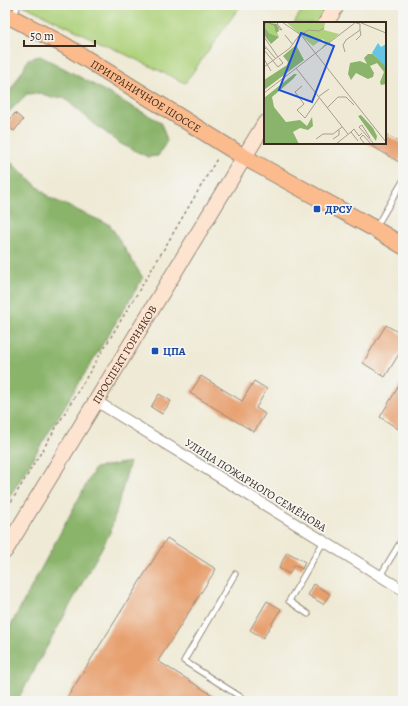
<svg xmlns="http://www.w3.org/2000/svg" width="408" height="706" font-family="Alegreya,serif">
	<rect width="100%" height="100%" fill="#f6f6f2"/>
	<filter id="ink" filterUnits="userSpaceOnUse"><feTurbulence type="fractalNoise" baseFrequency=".025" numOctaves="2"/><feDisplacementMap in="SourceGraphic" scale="8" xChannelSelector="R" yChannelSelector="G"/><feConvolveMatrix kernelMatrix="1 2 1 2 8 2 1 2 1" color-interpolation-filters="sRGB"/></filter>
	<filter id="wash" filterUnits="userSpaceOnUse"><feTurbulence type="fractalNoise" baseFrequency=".012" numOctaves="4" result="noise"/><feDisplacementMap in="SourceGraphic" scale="16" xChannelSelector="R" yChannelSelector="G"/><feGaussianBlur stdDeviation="0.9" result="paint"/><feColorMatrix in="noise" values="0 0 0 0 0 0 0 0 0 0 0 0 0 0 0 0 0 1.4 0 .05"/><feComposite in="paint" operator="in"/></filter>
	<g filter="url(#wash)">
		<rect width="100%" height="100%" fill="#efead5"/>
		<!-- green -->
		<path fill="#aed27b" stroke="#747e4c" d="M 23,5 L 241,5 L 185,83 Z
			M 305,5 L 330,5 L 320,23 L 294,23 Z"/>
		<!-- forest -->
		<path fill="#8ab46b" stroke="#626f44" d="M 40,56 C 81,76 120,101 161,122 L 167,141 L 158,156 L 148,157 L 121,144 L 92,122 L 63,97 L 51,98 L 41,93 L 27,94 L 7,114 L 5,113 L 5,99 L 24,68 L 28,59 Z
			M 5,157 L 50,198 L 110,225 L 143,278 L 5,504 Z
			M 130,462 L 110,533 L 17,701 L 5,701 L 5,636 L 95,468 Z"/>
		<g id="blocks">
			<!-- building -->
			<path fill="#e79f6d" d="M 15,113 L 23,120 L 14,131 L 6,125 Z
				M 385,134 L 403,144 L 403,155 L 399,162 L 367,143 L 385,143 Z
				M 386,325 L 403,335 L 403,347 L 385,377 L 363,363 Z
				M 201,376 L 242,401 L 254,381 L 267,389 L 256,408 L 265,414 L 254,432 L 190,393 Z
				M 403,379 L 403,432 L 380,417 Z
				M 159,394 L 171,401 L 162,414 L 151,407 Z
				M 167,538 L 216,569 L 158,661 L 222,701 L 65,701 Z
				M 287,552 L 305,562 L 302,569 L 294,565 L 289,574 L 279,568 Z
				M 314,584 L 330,594 L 323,604 L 308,595 Z
				M 267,601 L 281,609 L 263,638 L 250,630 Z"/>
		</g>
	</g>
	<g filter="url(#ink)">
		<use href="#blocks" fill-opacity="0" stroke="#958a7a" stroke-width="1"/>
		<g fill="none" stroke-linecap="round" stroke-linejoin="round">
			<defs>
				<path id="service" d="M 14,16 L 18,5
					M 376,227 L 403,181
					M 235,574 L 184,661 L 247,701
					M 380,576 L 403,538
					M 308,614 L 289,601 L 324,541"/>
				<path id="minor" d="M 96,401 L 403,590"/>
				<g id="secondary">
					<path d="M 326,23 L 337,5"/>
					<path id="s1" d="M 5,551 L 265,123"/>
				</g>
				<g id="primary">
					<path id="s2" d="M 5,14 L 64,45 L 244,157 L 375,229 L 403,246"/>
				</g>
			</defs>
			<!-- service casing -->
			<use href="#service" stroke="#958a7a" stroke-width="7"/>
			<!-- minor casing -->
			<use href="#minor" stroke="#958a7a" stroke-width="12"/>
			<!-- secondary casing -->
			<use href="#secondary" stroke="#958a7a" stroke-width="17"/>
			<!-- primary casing -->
			<use href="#primary" stroke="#958a7a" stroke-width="18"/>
			<!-- path -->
			<path stroke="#958a7a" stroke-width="1.5" stroke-dasharray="3 3" stroke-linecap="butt" d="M 5,512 L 158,259 L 218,157"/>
			<!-- service -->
			<use href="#service" stroke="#fff" stroke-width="5"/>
			<!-- minor -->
			<use href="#minor" stroke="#fff" stroke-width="10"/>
			<!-- secondary -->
			<use href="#secondary" stroke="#fde4d1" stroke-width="15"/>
			<!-- primary -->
			<use href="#primary" stroke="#fbbb8d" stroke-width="16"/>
		</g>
	</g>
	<!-- markers -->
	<g fill="#1a4fb4" stroke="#f6f6f2" stroke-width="1.5">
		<rect x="313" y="205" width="8" height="8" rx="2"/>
		<rect x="151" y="347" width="8" height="8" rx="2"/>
	</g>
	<g text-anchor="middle" stroke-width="3.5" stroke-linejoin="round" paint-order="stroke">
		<!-- street labels -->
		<g font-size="11" fill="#3b2a1e" stroke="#f6f6f2">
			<text dy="4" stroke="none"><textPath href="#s2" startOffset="163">ПРИГРАНИЧНОЕ ШОССЕ</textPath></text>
			<text dy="4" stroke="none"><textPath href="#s1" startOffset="230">ПРОСПЕКТ ГОРНЯКОВ</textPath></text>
			<text transform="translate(256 485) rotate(32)" y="4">УЛИЦА ПОЖАРНОГО СЕМЁНОВА</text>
		</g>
		<!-- transit labels -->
		<g font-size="11" font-weight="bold" fill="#164399" stroke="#f6f6f2" text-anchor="start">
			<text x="325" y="213">ДРСУ</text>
			<text x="163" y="355">ЦПА</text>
		</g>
	</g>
	<!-- overview -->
	<g transform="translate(264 22)">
		<rect width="122" height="122" fill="#efead5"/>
		<path d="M 22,0 L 61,0 L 60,8 L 75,12 L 57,27 L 62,20 L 59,17 L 49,24 ZM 3,1 L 10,4 L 15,15 L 5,11 L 0,4 Z" fill="#aed27b"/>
		<path d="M 0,0 L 13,2 L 15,9 L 12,11 L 10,4 L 3,1 L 0,4 L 5,11 L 15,15 L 7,22 L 0,13 ZM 32,23 L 40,38 L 0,68 L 0,58 L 23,43 L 24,40 L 19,34 ZM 104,32 L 109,32 L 122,44 L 122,62 L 117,63 L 116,60 L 120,50 L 113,41 L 106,44 L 110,51 L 109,55 L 104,57 L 92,51 L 87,58 L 84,52 L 86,41 L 96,39 L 103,42 L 100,36 ZM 30,52 L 33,52 L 29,57 L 8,75 L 10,85 L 22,100 L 36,98 L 43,104 L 48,95 L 49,104 L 44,108 L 36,106 L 29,110 L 35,122 L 0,122 L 0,76 ZM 97,93 L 109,106 L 113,114 L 112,119 L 94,94 Z" fill="#8ab46b"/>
		<path d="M 114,21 L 117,25 L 122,22 L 122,45 L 108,31 Z" fill="#65c5e3"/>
		<path fill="none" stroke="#a79d8c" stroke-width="1" d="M 13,0 L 15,7 L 18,8 L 15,4M 18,0 L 37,13 L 122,120M 95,0 L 122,11M 21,13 L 29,23M 37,13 L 44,8 L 55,9 L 60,6M 0,15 L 14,35M 92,18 L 97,13 L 96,8M 0,23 L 11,36M 2,26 L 0,28 L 14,45 L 19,41 L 15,36M 81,30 L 79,23 L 82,18 L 96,8 L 96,2 L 92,1M 0,37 L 7,49M 0,45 L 26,26 L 36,12M 32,46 L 84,112M 38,64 L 31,70 L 40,82 L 33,88 L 41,96 L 55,76M 0,71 L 92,0M 54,75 L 65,67M 63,86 L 74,75 L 82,75 L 90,83M 87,110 L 90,107 L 95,114 L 98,111M 106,116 L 98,103 L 95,105 L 110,122M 52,117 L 59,112 L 69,112 L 78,105M 69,117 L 75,113 L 75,108M 72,122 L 87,110 L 94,119M 101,122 L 96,116 L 99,113 L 107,122"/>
		<path fill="#1d4ed8" fill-opacity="0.15" stroke="#1d4ed8" stroke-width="2" d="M 37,11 L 70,24 L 48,80 L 15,68 Z"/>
		<rect width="122" height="122" fill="none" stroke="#3b2a1e" stroke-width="2"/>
	</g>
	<!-- margin -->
	<rect width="408" height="706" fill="none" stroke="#f6f6f2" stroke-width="20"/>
	<!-- scale -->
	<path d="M24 40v6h71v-6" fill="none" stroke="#3b2a1e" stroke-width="2"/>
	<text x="30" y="40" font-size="12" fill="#3b2a1e" stroke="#f6f6f2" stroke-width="3" paint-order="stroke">50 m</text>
</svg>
